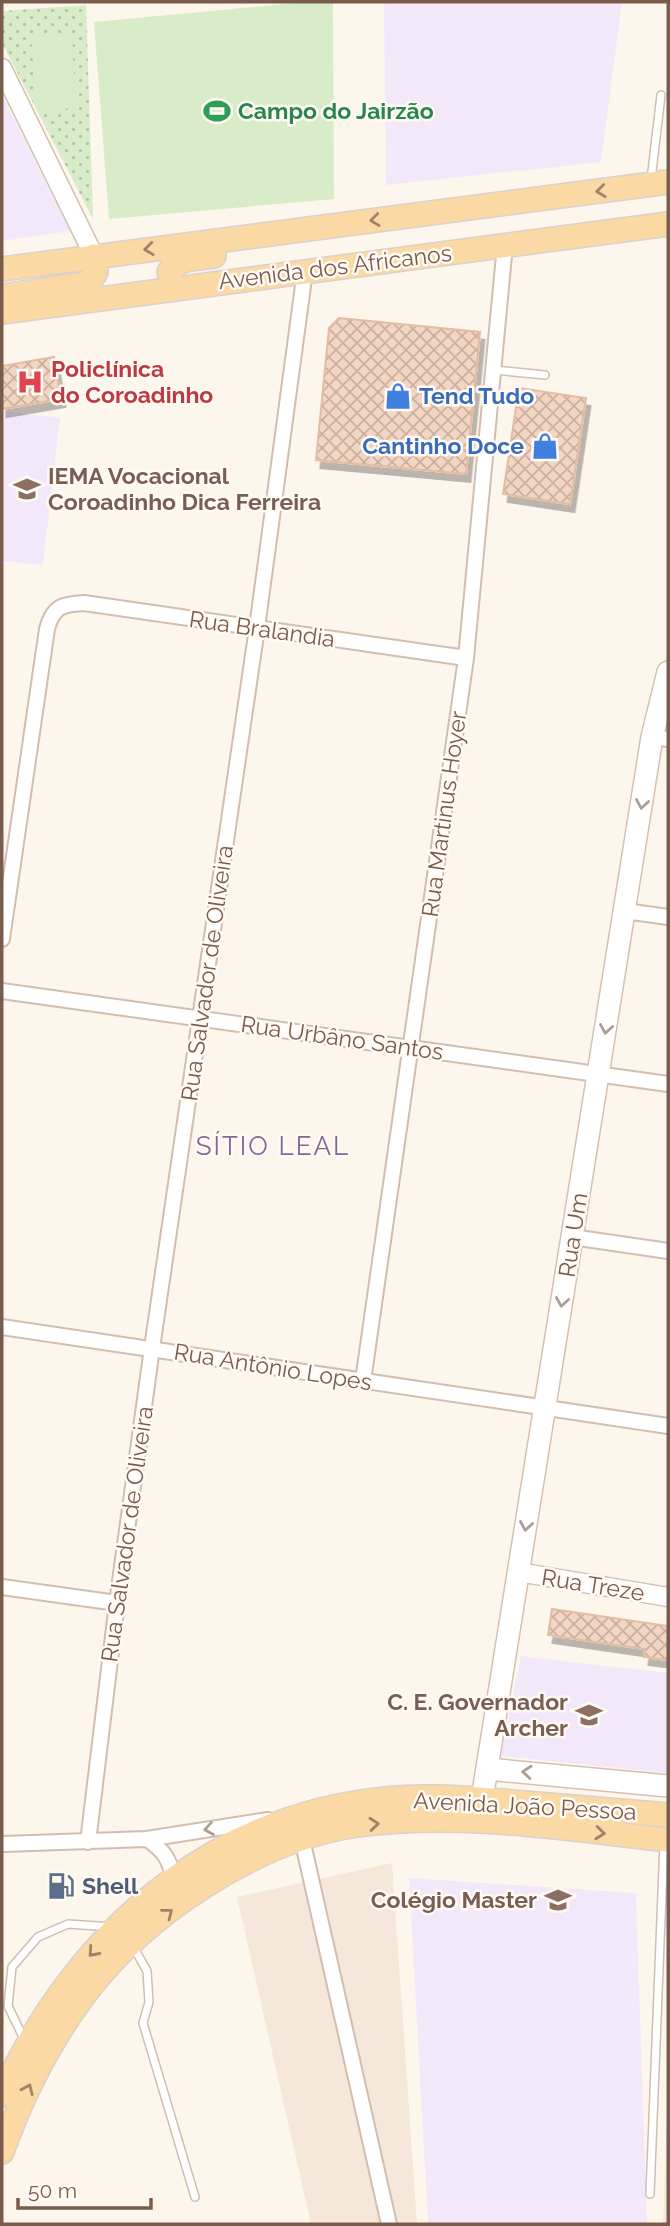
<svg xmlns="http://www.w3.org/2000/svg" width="670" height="2226" font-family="Raleway,sans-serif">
	<defs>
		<pattern id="park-dots" width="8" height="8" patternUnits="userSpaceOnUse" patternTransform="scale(1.75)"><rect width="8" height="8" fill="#d8ecc9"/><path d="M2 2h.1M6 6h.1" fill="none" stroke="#b4c2a5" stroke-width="1.8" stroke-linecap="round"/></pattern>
		<pattern id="building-cross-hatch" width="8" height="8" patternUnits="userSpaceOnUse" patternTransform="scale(1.75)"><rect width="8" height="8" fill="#f3d5c3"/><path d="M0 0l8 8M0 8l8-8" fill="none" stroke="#cab0a1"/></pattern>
		<filter id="shadow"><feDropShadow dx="4.5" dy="8" stdDeviation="0" flood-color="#0004"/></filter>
	</defs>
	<rect width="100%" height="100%" fill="#fdf6ec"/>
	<!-- residential -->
	<path fill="#f5e8da" d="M 392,1863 L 417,2224 L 311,2224 L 237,1897 Z
		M 668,2089 L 668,2224 L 663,2224 Z"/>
	<!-- education -->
	<path fill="#f3e8fa" d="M 384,2 L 622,2 L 601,162 L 386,185 Z
		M 2,95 L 70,231 L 2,241 Z
		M 2,411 L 60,418 L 43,565 L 2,561 Z
		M 521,1656 L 668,1673 L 668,1773 L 501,1756 Z
		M 409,1878 L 636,1893 L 647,2224 L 428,2224 Z"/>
	<!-- park -->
	<path fill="url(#park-dots)" d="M 86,5 L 93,219 L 2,43 L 2,11 Z"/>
	<!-- garden -->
	<path fill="#d8ecc9" d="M 307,2 L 333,2 L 334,199 L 109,219 L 94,22 Z
		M 72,35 L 76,108 L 37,111 L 31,36 Z"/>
	<!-- building -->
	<path fill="url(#building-cross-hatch)" stroke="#e6bba3" stroke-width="2" filter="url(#shadow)" d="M 339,318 L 480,332 L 466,474 L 316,460 L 329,328 Z
		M 54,357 L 61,399 L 2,409 L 2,366 Z
		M 519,388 L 586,398 L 570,504 L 503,494 Z
		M 552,1609 L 668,1626 L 668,1660 L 644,1657 L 645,1649 L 548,1635 Z"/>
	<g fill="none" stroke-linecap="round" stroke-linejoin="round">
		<defs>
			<path id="service" d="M 651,180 L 661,95
				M 494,370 L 545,375
				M 134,1948 L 147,1971 L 149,2002 L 143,2023 L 195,2197
				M 25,2041 L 8,2006 L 12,1967 L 38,1937 L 68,1924 L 112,1927
				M 650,2194 L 664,1843"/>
			<path id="minor" d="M 652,737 L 668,739
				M 625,911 L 668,917
				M 2,939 L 47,629 C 53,606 63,604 84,603 L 466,658
				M 2,991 L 668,1084
				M 572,1237 L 668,1251
				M 2,1327 L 668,1426
				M 363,1381 L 466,658 L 505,245
				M 2,1587 L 117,1603
				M 147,1839 C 163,1850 170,1859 173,1878
				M 302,1839 L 389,2224
				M 88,1842 L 117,1603 L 152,1348 L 257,628 L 305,271
				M 2,1844 L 147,1839 L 268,1820"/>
			<path id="tertiary" d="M 2,68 L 94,256
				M 518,1572 L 668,1597"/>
			<path id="secondary" d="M 487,1769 L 668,1786
				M 482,1799 L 652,737 L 668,672"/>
			<path id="primary" d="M 2,269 L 668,182
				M 173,288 L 169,272 C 177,257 199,259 214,256
				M 2,296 L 84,284 L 90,281 L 96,272 L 94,256
				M 2,312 L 668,224
				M 2,2095 C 80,1923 229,1799 424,1797 C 458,1796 492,1800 525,1803 C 573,1807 621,1811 668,1815
				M 2,2152 C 22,2096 49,2042 85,1994 C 145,1914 258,1839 358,1825 C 461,1811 566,1829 668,1840"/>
		</defs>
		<!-- service casing -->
		<use href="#service" stroke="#d1beb0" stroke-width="10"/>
		<!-- minor casing -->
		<use href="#minor" stroke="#d1beb0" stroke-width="18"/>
		<!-- tertiary casing -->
		<use href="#tertiary" stroke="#d1beb0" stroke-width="21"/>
		<!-- secondary casing -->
		<use href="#secondary" stroke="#d6c0b0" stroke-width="24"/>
		<!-- primary casing -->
		<use href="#primary" stroke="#dad1cd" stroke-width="26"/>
		<!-- service -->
		<use href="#service" stroke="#fff" stroke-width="7"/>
		<!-- minor -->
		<use href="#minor" stroke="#fff" stroke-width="14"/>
		<!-- tertiary -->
		<use href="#tertiary" stroke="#fff" stroke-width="18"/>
		<!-- secondary -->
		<use href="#secondary" stroke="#fff" stroke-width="21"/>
		<!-- primary -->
		<use href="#primary" stroke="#fbd9a5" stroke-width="23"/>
	</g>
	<!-- one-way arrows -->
	<defs><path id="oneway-chevron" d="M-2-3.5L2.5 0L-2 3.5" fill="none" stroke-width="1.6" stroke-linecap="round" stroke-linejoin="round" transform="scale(1.75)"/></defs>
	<g stroke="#a18267">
		<use href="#oneway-chevron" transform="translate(601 191) rotate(173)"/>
		<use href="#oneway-chevron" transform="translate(375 220) rotate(173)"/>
		<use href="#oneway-chevron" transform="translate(149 249) rotate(173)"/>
		<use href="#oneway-chevron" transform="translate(374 1824) rotate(-5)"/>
		<use href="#oneway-chevron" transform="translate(600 1833) rotate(6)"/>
		<use href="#oneway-chevron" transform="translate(168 1913) rotate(-38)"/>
		<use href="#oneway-chevron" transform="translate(93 1952) rotate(132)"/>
		<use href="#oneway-chevron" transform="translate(28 2089) rotate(-66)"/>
	</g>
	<g stroke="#af9d94">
		<use href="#oneway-chevron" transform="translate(642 804) rotate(99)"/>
		<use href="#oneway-chevron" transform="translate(606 1029) rotate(99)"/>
		<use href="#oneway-chevron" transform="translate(562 1302) rotate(99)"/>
		<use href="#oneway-chevron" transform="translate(526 1526) rotate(99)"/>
		<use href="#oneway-chevron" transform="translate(527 1772) rotate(-175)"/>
		<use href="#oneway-chevron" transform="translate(209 1829) rotate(171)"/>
	</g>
	<!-- icons -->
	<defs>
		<symbol id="stadium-bare" viewBox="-9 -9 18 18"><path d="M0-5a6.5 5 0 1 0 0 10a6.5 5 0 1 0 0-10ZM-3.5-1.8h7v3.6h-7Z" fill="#2e9e5b" stroke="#fffaf3" stroke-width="2.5" paint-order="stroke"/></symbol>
		<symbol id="hospital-bare" viewBox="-9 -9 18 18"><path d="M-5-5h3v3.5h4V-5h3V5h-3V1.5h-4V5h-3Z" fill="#e0444e" stroke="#fffaf3" stroke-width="2.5" paint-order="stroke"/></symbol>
		<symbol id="shop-bare" viewBox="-9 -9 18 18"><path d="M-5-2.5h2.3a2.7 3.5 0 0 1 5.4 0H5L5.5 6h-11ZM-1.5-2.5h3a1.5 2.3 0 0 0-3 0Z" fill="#3f7fe0" stroke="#fffaf3" stroke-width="2.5" paint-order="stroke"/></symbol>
		<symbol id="school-bare" viewBox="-9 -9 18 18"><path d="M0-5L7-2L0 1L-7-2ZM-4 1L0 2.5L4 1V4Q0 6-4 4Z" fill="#8d6e63" stroke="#fffaf3" stroke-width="2.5" paint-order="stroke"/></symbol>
		<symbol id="fuel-bare" viewBox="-9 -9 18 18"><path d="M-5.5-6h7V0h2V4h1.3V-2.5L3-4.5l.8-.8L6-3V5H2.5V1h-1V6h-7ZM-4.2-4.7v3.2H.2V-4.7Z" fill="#5c6f8a" stroke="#fffaf3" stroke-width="2.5" paint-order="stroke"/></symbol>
	</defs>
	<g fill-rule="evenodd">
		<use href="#stadium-bare" x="198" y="92" width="38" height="38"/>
		<use href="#hospital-bare" x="11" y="363" width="38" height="38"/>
		<use href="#shop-bare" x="379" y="377" width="38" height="38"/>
		<use href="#shop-bare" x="526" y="427" width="38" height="38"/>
		<use href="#school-bare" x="8" y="470" width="38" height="38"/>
		<use href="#school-bare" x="570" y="1696" width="38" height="38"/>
		<use href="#fuel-bare" x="42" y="1867" width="38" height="38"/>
		<use href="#school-bare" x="539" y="1881" width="38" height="38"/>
	</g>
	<g text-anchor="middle" stroke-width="5" stroke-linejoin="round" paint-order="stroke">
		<!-- leisure labels -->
		<g font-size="23" font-weight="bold" fill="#27864d" stroke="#fffaf3" text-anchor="start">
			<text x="238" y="119">Campo do Jairzão</text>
		</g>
		<!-- street labels -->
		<g font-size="23" fill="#7a5c4d" stroke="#fffaf3">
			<text transform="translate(335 267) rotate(-7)" y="8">Avenida dos Africanos</text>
			<text transform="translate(262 629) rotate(8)" y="8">Rua Bralandia</text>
			<text transform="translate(444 814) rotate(-82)" y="8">Rua Martinus Hoyer</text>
			<text transform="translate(207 973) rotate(-82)" y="8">Rua Salvador de Oliveira</text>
			<text transform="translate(342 1038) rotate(8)" y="8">Rua Urbâno Santos</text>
			<text transform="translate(573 1235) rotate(-81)" y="8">Rua Um</text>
			<text transform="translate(273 1367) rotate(9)" y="8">Rua Antônio Lopes</text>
			<text transform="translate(127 1534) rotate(-82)" y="8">Rua Salvador de Oliveira</text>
			<text transform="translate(593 1585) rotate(9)" y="8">Rua Treze</text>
			<text transform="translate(525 1806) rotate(3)" y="8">Avenida João Pessoa</text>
		</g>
		<!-- health labels -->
		<g font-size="23" font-weight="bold" fill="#be3a42" stroke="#fffaf3" text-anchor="start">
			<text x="51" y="377">Policlínica<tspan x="51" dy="26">do Coroadinho</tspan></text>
		</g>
		<!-- shop labels -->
		<g font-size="23" font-weight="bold" fill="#366cbe" stroke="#fffaf3" text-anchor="start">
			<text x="419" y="404">Tend Tudo</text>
			<text x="524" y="454" text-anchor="end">Cantinho Doce</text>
		</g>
		<!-- education labels -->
		<g font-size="23" font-weight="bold" fill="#785e54" stroke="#fffaf3" text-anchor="end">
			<text x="48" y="484" text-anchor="start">IEMA Vocacional<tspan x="48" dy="26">Coroadinho Dica Ferreira</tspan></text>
			<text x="568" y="1710">C. E. Governador<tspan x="568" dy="26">Archer</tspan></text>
			<text x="537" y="1908">Colégio Master</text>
		</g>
		<!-- service labels -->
		<g font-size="23" font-weight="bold" fill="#4e5e75" stroke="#fffaf3" text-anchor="start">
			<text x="82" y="1894">Shell</text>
		</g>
		<!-- quarter labels -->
		<g font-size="26" letter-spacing="2" fill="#846695" stroke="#fffaf3">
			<text x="273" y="1155">SÍTIO LEAL</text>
		</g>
	</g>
	<!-- border -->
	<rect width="670" height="2226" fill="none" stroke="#7a5c4d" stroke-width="7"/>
	<!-- scale -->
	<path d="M18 2198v10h133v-10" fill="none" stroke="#7a5c4d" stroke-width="3.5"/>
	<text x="28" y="2198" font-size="21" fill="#7a5c4d" stroke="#fffaf3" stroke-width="5" paint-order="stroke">50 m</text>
</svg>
